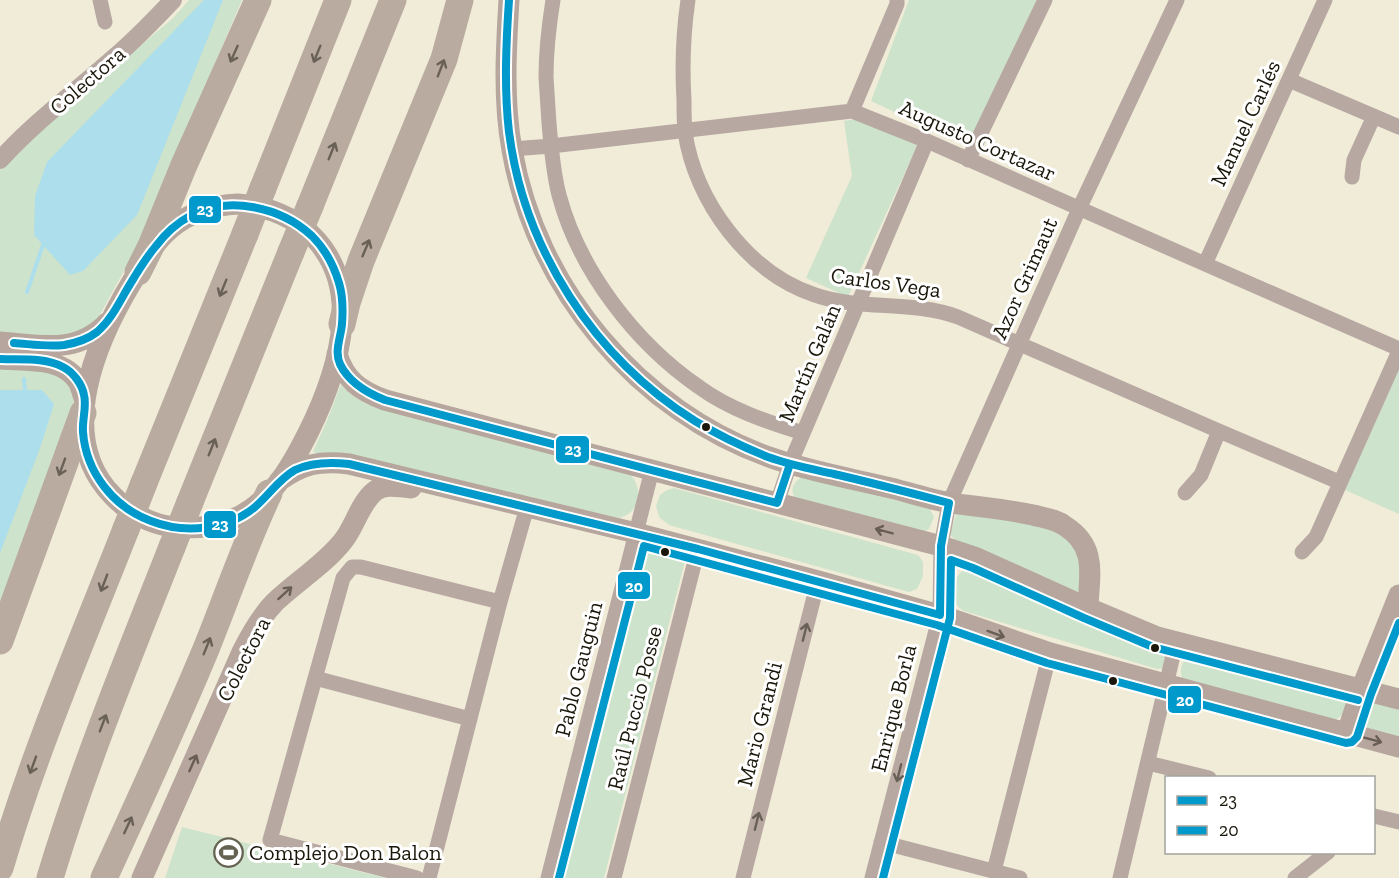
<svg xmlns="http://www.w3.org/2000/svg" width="1399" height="878" font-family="'Zilla Slab',serif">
	<rect width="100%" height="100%" fill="#f0ecd8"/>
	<!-- green -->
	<path fill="#cee3cb" d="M 189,0 L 242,0 L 137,247 L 96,322 L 68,337 L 0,335 L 0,170 L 19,149 L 173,18 Z
		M 909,0 L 1038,0 L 967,146 L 871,101 Z
		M 861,118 L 918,144 L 848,297 L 806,278 L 852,176 L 844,121 Z
		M 1399,366 L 1399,514 L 1345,490 Z
		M 0,367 C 30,369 73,363 74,404 L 0,608 Z
		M 341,384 C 351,396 363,403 377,408 L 630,474 C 644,489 640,512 620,518 L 316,453 L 313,452 L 314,449 L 326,423 Z
		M 803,476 L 930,509 L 934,517 L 929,529 L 922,533 L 796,500 C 789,489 793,483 803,476 Z
		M 674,488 L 918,555 L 923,562 L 923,576 L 917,589 L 909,592 L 669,525 L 659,517 L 656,506 L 660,495 L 667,490 Z
		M 957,511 L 1049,525 L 1068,537 L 1080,556 L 1080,591 L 1073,593 L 957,543 L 950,534 Z
		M 639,548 L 685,561 L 604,878 L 559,878 L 553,877 Z
		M 975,566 L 1158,645 L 1168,656 L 1165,668 L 1157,669 L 964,611 C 961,609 958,607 956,604 C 949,593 954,576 965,569 C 966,568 974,566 975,566 Z
		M 1191,655 L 1344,694 C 1350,705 1346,714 1335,720 L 1182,678 C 1179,668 1182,661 1191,655 Z
		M 1375,703 L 1399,709 L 1399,739 L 1369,731 C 1362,720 1365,710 1375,703 Z
		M 182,827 L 386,878 L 165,878 Z"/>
	<!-- water -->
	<path fill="#addeec" d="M 204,0 L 223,0 L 137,215 L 83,271 L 70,275 L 34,235 L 35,196 L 47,162 Z
		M 0,390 L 42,390 L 54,404 L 40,448 L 0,553 Z"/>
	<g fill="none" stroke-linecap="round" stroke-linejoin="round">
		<!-- stream -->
		<path stroke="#addeec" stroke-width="4" d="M 27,292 L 43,245
			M 24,379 L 25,390"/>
		<!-- minor -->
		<path stroke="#b8a8a2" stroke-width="15" d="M 100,0 L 105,22
			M 553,0 C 549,25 546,52 546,77 C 547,92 548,108 549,123 C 551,147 553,172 559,195 C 579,270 635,343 699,387 C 729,409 767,422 803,433
			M 688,0 C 683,34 682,66 684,100 C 684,110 684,121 685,132 C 695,201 748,273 815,295 C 862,311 911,300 958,317 L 1219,431 L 1339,482
			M 1289,80 L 1399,127
			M 852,111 L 897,4 L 897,0
			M 512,149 L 551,146 L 852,111 L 927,141 L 1205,264 L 1399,349
			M 968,160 L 1045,0
			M 1352,177 L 1354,160 L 1374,116
			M 1205,264 L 1325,0
			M 1185,493 L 1201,475 L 1219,431
			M 777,503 L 790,464 L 927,141
			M 1302,552 L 1316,537 L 1399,351
			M 315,678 L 470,719
			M 1148,763 L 1209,778
			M 1374,816 L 1399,822
			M 881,842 L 1020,878
			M 994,871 L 1050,653
			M 417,878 L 270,840 L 343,578 L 352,567 L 361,567 L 500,602
			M 429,878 L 500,602 L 527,507
			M 548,878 L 652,470
			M 614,878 L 698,549
			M 743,878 L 818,581
			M 872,878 L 940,615 L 941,546 L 949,503 L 1079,209 L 1177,0
			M 1120,878 L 1176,643
			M 1295,878 L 1328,852"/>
		<!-- tertiary -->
		<path stroke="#b8a8a2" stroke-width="18" d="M 0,160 C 35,121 78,90 117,55 C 137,38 155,19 173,0"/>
		<!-- secondary -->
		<path stroke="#b6a69e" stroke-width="21" d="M 509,0 C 506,49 503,101 512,150 C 536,289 639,412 772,458 C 811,472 855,479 895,489 C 913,494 932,500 951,503 C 979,507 1006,509 1033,515 C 1044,518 1056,519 1065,526 C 1098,547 1089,575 1088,608
			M 238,204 C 304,209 347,256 342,324 C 339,361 325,399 308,433 C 294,461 278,490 251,509 C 229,525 200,530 173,527 C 150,524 128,512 113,496 C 54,437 96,341 133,280 C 143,263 154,242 170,229 C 190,212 212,205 238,204 Z
			M 0,342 C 41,345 77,355 108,322
			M 337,354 C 345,380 360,391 385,400 L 941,546 L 977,558 L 1088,608 L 1157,637 L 1399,699
			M 0,359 C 25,361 64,356 79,383 C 81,388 83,395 85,401
			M 279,481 C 303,464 320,460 349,464 L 636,533 L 818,581 L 940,615 L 1050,653 L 1399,747
			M 1347,733 L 1361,690 L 1399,595
			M 142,878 L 242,652 C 251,634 261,616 275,602 C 297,581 324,565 343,541 C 355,526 360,503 375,491 C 385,483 399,487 411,488"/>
		<!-- motorway -->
		<path stroke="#baaba1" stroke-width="27" d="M 263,188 L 338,0
			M 310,206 L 393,0
			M 138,272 L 151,246 L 184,165 L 258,0
			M 342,324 L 347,303 L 361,261 L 444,59 L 460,0
			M 144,483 L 245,234
			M 190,502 L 291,252
			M 0,641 L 83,413
			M 0,868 C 34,752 82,641 126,529
			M 50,878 C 84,765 129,656 172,547
			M 104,878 C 139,802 174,726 206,649 C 227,597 245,544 269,493"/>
		<!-- motorway-bridge -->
		<path stroke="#baaba1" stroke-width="27" d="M 245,234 L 263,188
			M 291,252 L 310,206
			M 126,529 L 144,483
			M 172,547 L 190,502"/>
		<defs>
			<path id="bus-1" d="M 14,343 C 30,344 47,347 64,345 C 76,343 88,339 97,332 C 110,321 118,305 126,291 C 135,276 144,260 156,246 C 165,234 177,223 190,216 C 228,195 281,207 312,236 C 325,249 334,266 339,283 C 343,296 343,311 342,324 C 341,337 334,351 340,364 C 349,383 367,393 385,400 L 777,503 L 790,464
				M 0,359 C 20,360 44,357 63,367 C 73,372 82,384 84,395 C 87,406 82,420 83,432 C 86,472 113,507 151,521 C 184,534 228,530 255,507 C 269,495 279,479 295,470 C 312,462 331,462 349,464 L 698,549 L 940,615 L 941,546 L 949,503 C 911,493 873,483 834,474 C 812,469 790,465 768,457 C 743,447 718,435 695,421 C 594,358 524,249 509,132 C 504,88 506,44 509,0"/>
			<path id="bus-2" d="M 559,878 L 644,546 L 937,625 L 1047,663 L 1346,743 L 1352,742 L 1357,737 L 1371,694 L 1399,623
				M 883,878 L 950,618 L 951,560 L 973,568 L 1084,618 L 1153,647 L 1358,700"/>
		</defs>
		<!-- bus-1 casing -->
		<use href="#bus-1" stroke="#fff" stroke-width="12"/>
		<!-- bus-2 casing -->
		<use href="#bus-2" stroke="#fff" stroke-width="12"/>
		<!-- bus-1 -->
		<use href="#bus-1" stroke="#0099cb" stroke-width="8"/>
		<!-- bus-2 -->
		<use href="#bus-2" stroke="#0099cb" stroke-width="8"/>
	</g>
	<!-- one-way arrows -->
	<defs><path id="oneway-shaft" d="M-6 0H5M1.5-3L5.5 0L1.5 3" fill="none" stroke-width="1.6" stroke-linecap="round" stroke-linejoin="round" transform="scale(1.5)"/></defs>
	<g stroke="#6a6156">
		<use href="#oneway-shaft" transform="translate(234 54) rotate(114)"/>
		<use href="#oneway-shaft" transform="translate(317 54) rotate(112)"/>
		<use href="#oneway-shaft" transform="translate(441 68) rotate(-69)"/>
		<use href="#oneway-shaft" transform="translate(332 151) rotate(-68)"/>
		<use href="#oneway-shaft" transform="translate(366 248) rotate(-67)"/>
		<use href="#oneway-shaft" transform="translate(223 288) rotate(112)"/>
		<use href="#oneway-shaft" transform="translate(212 447) rotate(-68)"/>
		<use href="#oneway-shaft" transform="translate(62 467) rotate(110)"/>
		<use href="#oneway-shaft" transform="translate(104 583) rotate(111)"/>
		<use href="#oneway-shaft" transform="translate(207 646) rotate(-68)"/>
		<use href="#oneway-shaft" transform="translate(103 723) rotate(-69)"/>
		<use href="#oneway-shaft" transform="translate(33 765) rotate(110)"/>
		<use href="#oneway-shaft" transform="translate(128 825) rotate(-65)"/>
	</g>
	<g stroke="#685e54">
		<use href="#oneway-shaft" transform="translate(884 531) rotate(-165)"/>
		<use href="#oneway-shaft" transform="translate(285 593) rotate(-42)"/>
		<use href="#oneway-shaft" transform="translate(996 634) rotate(20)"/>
		<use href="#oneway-shaft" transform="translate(1373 740) rotate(15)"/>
		<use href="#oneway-shaft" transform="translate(193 763) rotate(-66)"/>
	</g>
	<g stroke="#696056">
		<use href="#oneway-shaft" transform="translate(805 632) rotate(-76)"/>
		<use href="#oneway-shaft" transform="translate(899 773) rotate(104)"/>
		<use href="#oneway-shaft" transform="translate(757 821) rotate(-76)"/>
	</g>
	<!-- icons -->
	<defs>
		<symbol id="stadium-ring" viewBox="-11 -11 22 22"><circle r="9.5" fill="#fff" stroke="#656252" stroke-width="1.5"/><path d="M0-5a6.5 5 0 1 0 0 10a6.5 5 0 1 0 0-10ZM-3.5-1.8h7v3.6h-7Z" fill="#656252"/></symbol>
	</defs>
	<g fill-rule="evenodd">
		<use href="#stadium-ring" x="212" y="836" width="33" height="33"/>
	</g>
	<!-- markers -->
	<g fill="#1a170a" stroke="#fff" stroke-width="2">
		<circle cx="706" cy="427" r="5"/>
		<circle cx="665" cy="552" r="5"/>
		<circle cx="1155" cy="648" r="5"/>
		<circle cx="1113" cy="681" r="5"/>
	</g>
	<g text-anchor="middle" stroke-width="6" stroke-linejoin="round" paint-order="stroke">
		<!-- street labels -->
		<g font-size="22" fill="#1a170a" stroke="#fff">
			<text transform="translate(87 80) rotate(-41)" y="8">Colectora</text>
			<text transform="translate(1245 123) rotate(-65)" y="8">Manuel Carlés</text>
			<text transform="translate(978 140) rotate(24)" y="8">Augusto Cortazar</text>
			<text transform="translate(1024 278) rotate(-66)" y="8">Azor Grimaut</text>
			<text transform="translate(886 282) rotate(8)" y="8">Carlos Vega</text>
			<text transform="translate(809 363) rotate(-67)" y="8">Martín Galán</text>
			<text transform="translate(243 659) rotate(-63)" y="8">Colectora</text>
			<text transform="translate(578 669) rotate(-76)" y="8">Pablo Gauguin</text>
			<text transform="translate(634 708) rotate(-76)" y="8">Raúl Puccio Posse</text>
			<text transform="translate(893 708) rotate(-76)" y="8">Enrique Borla</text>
			<text transform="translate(759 724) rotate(-76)" y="8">Mario Grandi</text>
		</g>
		<!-- poi labels -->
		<g font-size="22" fill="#1a170a" stroke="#fff" text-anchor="start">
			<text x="249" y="860">Complejo Don Balon</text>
		</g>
	</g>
	<g stroke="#fff" stroke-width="2">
		<rect x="188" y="195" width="34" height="29" rx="6" fill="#0099cb"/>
		<rect x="555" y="435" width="35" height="29" rx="6" fill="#0099cb"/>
		<rect x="203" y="510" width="34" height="29" rx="6" fill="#0099cb"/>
		<rect x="617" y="571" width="34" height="29" rx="6" fill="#0099cb"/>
		<rect x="1167" y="685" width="35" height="29" rx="6" fill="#0099cb"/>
	</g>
	<g font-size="16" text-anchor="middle" font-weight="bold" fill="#fff">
		<text x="205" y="215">23</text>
		<text x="573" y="455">23</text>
		<text x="220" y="530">23</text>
		<text x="634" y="592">20</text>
		<text x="1185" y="706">20</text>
	</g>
	<!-- legend -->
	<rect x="1165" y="776" width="210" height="78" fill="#ffffff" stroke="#a3a29d" stroke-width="1.5"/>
	<rect x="1177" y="796" width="30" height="9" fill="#0099cb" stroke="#a3a29d" stroke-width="1.5"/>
	<text x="1219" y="806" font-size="18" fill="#1a170a">23</text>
	<rect x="1177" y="826" width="30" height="9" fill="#0099cb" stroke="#a3a29d" stroke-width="1.5"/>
	<text x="1219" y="836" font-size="18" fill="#1a170a">20</text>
</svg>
